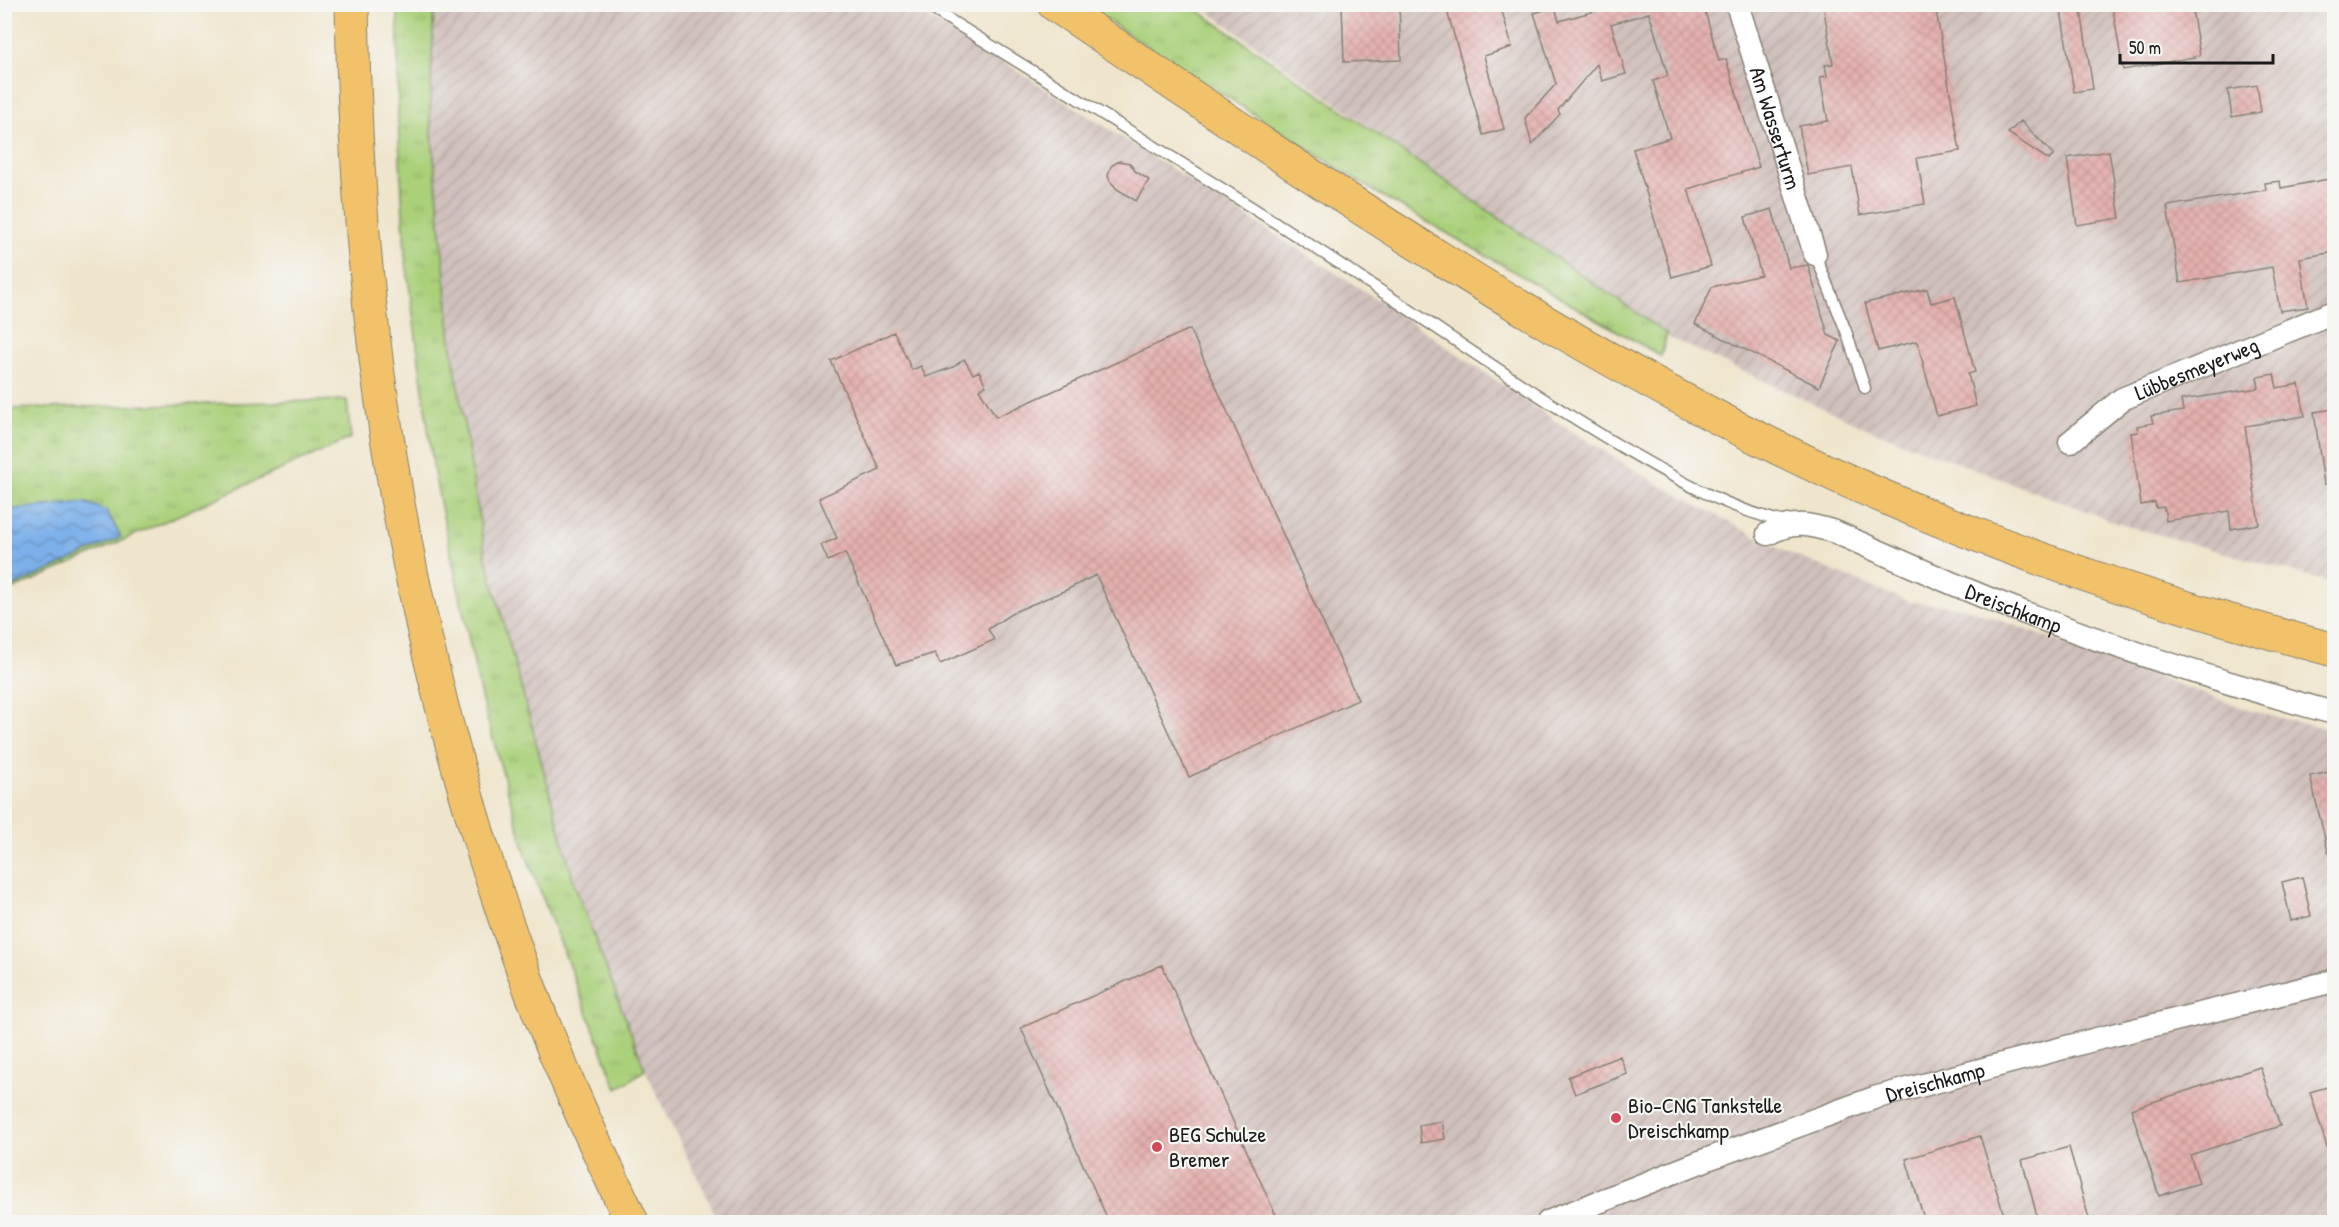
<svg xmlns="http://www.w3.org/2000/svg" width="2339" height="1227" font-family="'Patrick Hand',sans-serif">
	<defs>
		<pattern id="industrial-furrows" width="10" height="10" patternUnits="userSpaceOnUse" patternTransform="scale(1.5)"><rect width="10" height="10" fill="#d0c0bc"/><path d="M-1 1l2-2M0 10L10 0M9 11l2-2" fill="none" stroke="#b2a4a1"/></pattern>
		<pattern id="grass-tufts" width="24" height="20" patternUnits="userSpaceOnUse" patternTransform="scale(1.5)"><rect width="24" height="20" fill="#aad07a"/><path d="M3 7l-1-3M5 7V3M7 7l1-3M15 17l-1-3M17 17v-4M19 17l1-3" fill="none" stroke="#92b269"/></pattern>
		<pattern id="water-waves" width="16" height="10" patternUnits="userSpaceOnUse" patternTransform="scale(1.5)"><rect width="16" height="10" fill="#7db0ea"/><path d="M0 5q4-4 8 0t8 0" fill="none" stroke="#668ebd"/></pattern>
		<pattern id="building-cross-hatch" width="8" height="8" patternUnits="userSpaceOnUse" patternTransform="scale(1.5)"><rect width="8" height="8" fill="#e4b0af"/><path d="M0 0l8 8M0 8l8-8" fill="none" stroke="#c39796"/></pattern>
	</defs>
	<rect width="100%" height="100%" fill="#f6f6f2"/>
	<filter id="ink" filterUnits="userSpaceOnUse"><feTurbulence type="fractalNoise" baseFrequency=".0167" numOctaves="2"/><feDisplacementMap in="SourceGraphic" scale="12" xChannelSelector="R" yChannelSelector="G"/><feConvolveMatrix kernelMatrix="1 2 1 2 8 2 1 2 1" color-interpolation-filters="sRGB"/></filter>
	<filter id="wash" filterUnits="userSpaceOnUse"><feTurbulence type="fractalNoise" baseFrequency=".008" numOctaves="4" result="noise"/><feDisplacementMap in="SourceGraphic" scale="24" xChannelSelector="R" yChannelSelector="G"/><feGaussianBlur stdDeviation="1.35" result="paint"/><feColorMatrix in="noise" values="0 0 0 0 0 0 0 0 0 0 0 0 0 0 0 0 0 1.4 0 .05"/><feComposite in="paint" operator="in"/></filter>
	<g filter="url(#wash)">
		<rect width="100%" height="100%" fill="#efe5cc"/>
		<!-- industrial -->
		<path fill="url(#industrial-furrows)" d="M 434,5 L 907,5 L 994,56 L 1383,303 L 1557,422 L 1661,486 L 1782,550 L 1909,602 L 1963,607 L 2254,712 L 2334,730 L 2334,1222 L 719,1222 L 645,1070 L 575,886 L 485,554 L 451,341 L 430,114 Z
			M 1199,5 L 2334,5 L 2334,583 L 2120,524 L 1871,430 L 1657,332 Z"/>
		<!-- grass -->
		<path fill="url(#grass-tufts)" stroke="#63764b" stroke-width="1.5" d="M 398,5 L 434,5 L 430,114 L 451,341 L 485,554 L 575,886 L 645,1070 L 617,1089 L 526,855 L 481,697 L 434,473 L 405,254 L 398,119 Z
			M 1083,5 L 1190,5 L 1667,334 L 1661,356 L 1377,193 Z
			M 347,400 L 351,438 L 5,593 L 4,409 Z"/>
		<!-- water -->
		<path fill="url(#water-waves)" stroke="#4c6683" stroke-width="1.5" d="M 85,502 L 107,511 L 121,537 L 5,590 L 5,510 Z"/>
		<g id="blocks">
			<!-- building -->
			<path fill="url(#building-cross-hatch)" d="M 1342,4 L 1399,4 L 1401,60 L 1344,62 Z
				M 1445,4 L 1500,4 L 1512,47 L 1484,56 L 1504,129 L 1483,135 Z
				M 1620,4 L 1703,4 L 1719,61 L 1726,59 L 1759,167 L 1688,189 L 1711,266 L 1672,277 L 1633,149 L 1670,138 L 1653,81 L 1668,76 L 1649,13 L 1611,24 L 1626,74 L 1602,81 L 1597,64 L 1558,110 L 1560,114 L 1532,145 L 1525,118 L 1556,84 L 1534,13 L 1555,7 L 1559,21 Z
				M 1823,4 L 1935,4 L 1960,151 L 1917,158 L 1925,204 L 1860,215 L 1852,167 L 1808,175 L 1799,126 L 1828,121 L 1820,77 L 1827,76 L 1825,65 L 1833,64 Z
				M 2060,4 L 2080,4 L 2093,89 L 2074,92 Z
				M 2112,4 L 2191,4 L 2200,56 L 2123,70 Z
				M 2257,85 L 2261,112 L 2232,117 L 2228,90 Z
				M 2021,121 L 2054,155 L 2049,160 L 2008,133 Z
				M 2109,151 L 2120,218 L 2077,225 L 2067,158 Z
				M 1119,161 L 1130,163 L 1135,171 L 1149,180 L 1136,201 L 1117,189 L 1110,181 L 1108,176 L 1111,166 Z
				M 2334,178 L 2334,252 L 2300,258 L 2308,307 L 2280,311 L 2272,267 L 2180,283 L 2167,206 L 2266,190 L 2265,183 L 2280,181 L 2281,188 Z
				M 1772,209 L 1789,268 L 1808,265 L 1828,335 L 1840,341 L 1819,387 L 1695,324 L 1712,287 L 1761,275 L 1745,217 Z
				M 1927,289 L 1931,303 L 1955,297 L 1975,372 L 1968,374 L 1976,406 L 1937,416 L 1917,341 L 1878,351 L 1865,303 Z
				M 1190,329 L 1358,700 L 1189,777 L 1096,575 L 1066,590 L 1014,612 L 988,629 L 994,640 L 940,664 L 935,653 L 896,665 L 845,553 L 828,561 L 821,545 L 837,538 L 819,498 L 880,470 L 831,361 L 894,332 L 912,370 L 921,366 L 926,377 L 953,367 L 964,359 L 973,374 L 979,371 L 986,386 L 979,389 L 996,417 Z
				M 2274,374 L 2277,388 L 2299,384 L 2305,416 L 2245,426 L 2259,524 L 2231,529 L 2229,511 L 2166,521 L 2164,507 L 2156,508 L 2155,502 L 2141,505 L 2131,433 L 2138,432 L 2137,426 L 2153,423 L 2151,416 L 2183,411 L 2181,400 L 2259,388 L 2257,377 Z
				M 2334,409 L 2334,483 L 2324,484 L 2314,412 Z
				M 2334,771 L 2334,851 L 2328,852 L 2310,776 Z
				M 2302,877 L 2311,916 L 2291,921 L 2282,882 Z
				M 1162,965 L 1279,1222 L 1109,1222 L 1021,1028 Z
				M 1620,1056 L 1627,1074 L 1575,1094 L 1568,1077 Z
				M 2260,1067 L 2280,1126 L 2190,1155 L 2199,1183 L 2159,1196 L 2131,1109 Z
				M 2334,1085 L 2334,1160 L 2331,1160 L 2310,1092 Z
				M 1442,1121 L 1445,1139 L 1421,1143 L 1419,1125 Z
				M 1980,1136 L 2006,1222 L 1925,1222 L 1906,1159 Z
				M 2069,1147 L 2090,1222 L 2048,1222 L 2046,1218 L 2038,1220 L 2022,1160 Z"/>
		</g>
	</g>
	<g filter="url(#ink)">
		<use href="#blocks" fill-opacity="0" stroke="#868074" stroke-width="1.5"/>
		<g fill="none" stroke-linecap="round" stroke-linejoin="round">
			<defs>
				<path id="service" d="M 924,4 C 1079,100 1235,194 1387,295 C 1466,347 1543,401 1625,449 C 1675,478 1727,509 1785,522
					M 1815,254 L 1846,331 L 1865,388"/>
				<g id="minor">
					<path id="s1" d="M 1737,4 L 1815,254"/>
					<path id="s2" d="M 2070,442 L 2122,399 L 2334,312"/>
					<path id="s3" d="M 1768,534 C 1792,520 1809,524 1835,532 C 1890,556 1946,582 2002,604 C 2110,646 2222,683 2334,713"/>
					<path id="s4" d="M 1548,1222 L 1705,1160 L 1874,1098 L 2093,1040 L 2334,981"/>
				</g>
				<path id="primary" d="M 352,4 C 356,338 409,653 522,967 C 553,1054 592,1138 632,1222
					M 1054,4 C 1289,161 1522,323 1776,447 C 1954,535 2143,599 2334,650"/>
			</defs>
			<!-- service casing -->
			<use href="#service" stroke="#868074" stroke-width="13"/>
			<!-- minor casing -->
			<use href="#minor" stroke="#868074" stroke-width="25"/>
			<!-- primary casing -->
			<use href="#primary" stroke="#868074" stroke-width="35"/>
			<!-- service -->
			<use href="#service" stroke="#fff" stroke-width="10"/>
			<!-- minor -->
			<use href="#minor" stroke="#fff" stroke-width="22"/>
			<!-- primary -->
			<use href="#primary" stroke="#f2c26a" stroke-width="33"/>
		</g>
	</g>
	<!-- markers -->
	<g fill="#d1495b" stroke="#f6f6f2" stroke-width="2">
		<circle cx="1616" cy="1118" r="6"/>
		<circle cx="1157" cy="1147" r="6"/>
	</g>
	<g text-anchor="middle" stroke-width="4.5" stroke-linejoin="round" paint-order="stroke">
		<!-- street labels -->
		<g font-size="22" fill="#1c1c1c" stroke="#f6f6f2">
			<text dy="8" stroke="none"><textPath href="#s1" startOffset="130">Am Wasserturm</textPath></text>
			<text dy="8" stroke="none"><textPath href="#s2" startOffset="148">Lübbesmeyerweg</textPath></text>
			<text dy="8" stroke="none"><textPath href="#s3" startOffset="264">Dreischkamp</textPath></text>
			<text dy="8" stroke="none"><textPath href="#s4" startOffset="412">Dreischkamp</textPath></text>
		</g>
		<!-- poi labels -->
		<g font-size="22" fill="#1c1c1c" stroke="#f6f6f2" text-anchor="start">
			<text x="1628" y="1113">Bio-CNG Tankstelle<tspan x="1628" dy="25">Dreischkamp</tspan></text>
			<text x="1169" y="1142">BEG Schulze<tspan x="1169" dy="25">Bremer</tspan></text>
		</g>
	</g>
	<!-- margin -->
	<rect width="2339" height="1227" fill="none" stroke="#f6f6f2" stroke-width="24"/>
	<!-- scale -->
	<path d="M2120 54v9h153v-9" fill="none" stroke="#1c1c1c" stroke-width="3"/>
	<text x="2129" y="54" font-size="18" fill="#1c1c1c" stroke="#f6f6f2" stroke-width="4.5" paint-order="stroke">50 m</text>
</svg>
